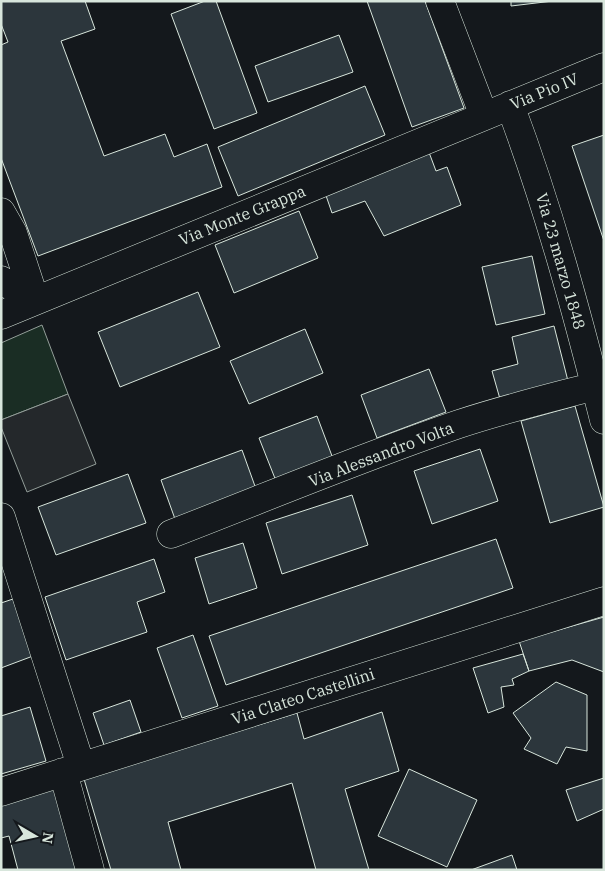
<svg xmlns="http://www.w3.org/2000/svg" width="605" height="871" font-family="'IBM Plex Serif',serif">
	<rect width="100%" height="100%" fill="#14181c"/>
	<!-- green -->
	<path fill="#1a2d24" stroke="#939e99" d="M 42,325 L 68,394 L 1,420 L 1,343 Z"/>
	<!-- parking -->
	<path fill="#24282b" stroke="#939e99" d="M 68,394 L 96,464 L 27,492 L 1,427 L 1,420 Z"/>
	<!-- building -->
	<path fill="#2c363c" stroke="#d8e6dc" d="M 1,1 L 85,1 L 95,29 L 61,41 L 104,156 L 165,134 L 174,157 L 207,144 L 222,187 L 38,256 L 1,158 L 1,45 L 8,42 L 1,24 Z
		M 205,1 L 216,1 L 257,113 L 214,129 L 171,14 Z
		M 367,1 L 425,1 L 464,108 L 412,127 Z
		M 511,1 L 553,1 L 511,6 Z
		M 339,35 L 353,72 L 268,102 L 255,66 Z
		M 365,86 L 385,135 L 238,196 L 218,147 Z
		M 604,135 L 604,241 L 572,146 Z
		M 427,147 L 436,171 L 447,167 L 461,205 L 384,236 L 365,201 L 332,213 L 322,184 Z
		M 299,211 L 318,258 L 234,293 L 215,245 Z
		M 532,256 L 545,314 L 496,325 L 482,267 Z
		M 198,292 L 220,347 L 120,387 L 98,332 Z
		M 554,326 L 568,381 L 500,399 L 492,371 L 518,364 L 512,337 Z
		M 305,329 L 323,373 L 249,404 L 230,361 Z
		M 429,369 L 446,412 L 377,438 L 361,395 Z
		M 575,406 L 604,507 L 550,523 L 521,421 Z
		M 317,416 L 335,464 L 278,486 L 259,438 Z
		M 480,449 L 498,501 L 432,524 L 414,471 Z
		M 242,450 L 256,489 L 175,519 L 161,480 Z
		M 128,474 L 146,523 L 56,555 L 38,507 Z
		M 352,495 L 368,545 L 282,574 L 266,523 Z
		M 496,539 L 513,588 L 226,685 L 209,636 Z
		M 243,543 L 257,588 L 209,604 L 195,558 Z
		M 154,559 L 165,592 L 137,602 L 147,632 L 66,660 L 45,597 Z
		M 13,599 L 33,656 L 1,668 L 1,603 Z
		M 604,617 L 604,672 L 572,660 L 529,671 L 519,641 Z
		M 193,635 L 218,706 L 182,718 L 157,648 Z
		M 523,654 L 529,671 L 512,679 L 514,685 L 501,687 L 504,707 L 488,713 L 473,668 Z
		M 556,682 L 587,695 L 587,751 L 566,747 L 557,764 L 524,749 L 531,738 L 513,713 Z
		M 130,700 L 141,732 L 104,745 L 93,713 Z
		M 30,707 L 46,761 L 1,774 L 1,716 Z
		M 382,712 L 399,771 L 345,789 L 369,870 L 316,870 L 292,783 L 168,822 L 181,870 L 111,870 L 84,779 L 297,713 L 304,739 Z
		M 409,769 L 477,800 L 447,867 L 378,836 Z
		M 604,778 L 604,809 L 577,821 L 566,790 Z
		M 54,787 L 78,870 L 18,870 L 9,836 L 1,838 L 1,803 Z
		M 512,855 L 517,870 L 471,870 Z"/>
	<g fill="none" stroke-linecap="round" stroke-linejoin="round">
		<defs>
			<path id="minor" d="M 440,1 L 484,116
				M 510,105 C 549,209 577,313 604,420
				M 1,212 L 13,233 L 35,300
				M 1,280 L 35,300
				M 1,315 L 604,67
				M 1,517 L 81,766
				M 171,534 C 267,497 362,457 459,424 C 504,409 550,398 595,386
				M 63,772 L 90,870
				M 1,792 L 604,601"/>
		</defs>
		<!-- minor casing -->
		<use href="#minor" stroke="#d8e6dc" stroke-width="29"/>
		<!-- minor -->
		<use href="#minor" stroke="#14181c" stroke-width="28"/>
	</g>
	<g text-anchor="middle" stroke-width="4" stroke-linejoin="round" paint-order="stroke">
		<!-- street labels -->
		<g font-size="16" fill="#d8e6dc" stroke="#14181c">
			<text transform="translate(544 91) rotate(-22)" y="6">Via Pio IV</text>
			<text transform="translate(242 215) rotate(-22)" y="6">Via Monte Grappa</text>
			<text transform="translate(561 261) rotate(74)" y="6">Via 23 marzo 1848</text>
			<text transform="translate(381 454) rotate(-21)" y="6">Via Alessandro Volta</text>
			<text transform="translate(303 696) rotate(-18)" y="6">Via Clateo Castellini</text>
		</g>
	</g>
	<!-- border -->
	<rect width="605" height="871" fill="none" stroke="#d8e6dc" stroke-width="5"/>
	<!-- north arrow -->
	<g transform="translate(35 836) rotate(99)" stroke="#14181c" stroke-width="4" paint-order="stroke">
	<path d="M0-4L9 19L0 12L-9 19Z" fill="#d8e6dc"/>
	<text y="-8" font-size="14" font-weight="bold" text-anchor="middle" fill="#d8e6dc">N</text>
	</g>
</svg>
